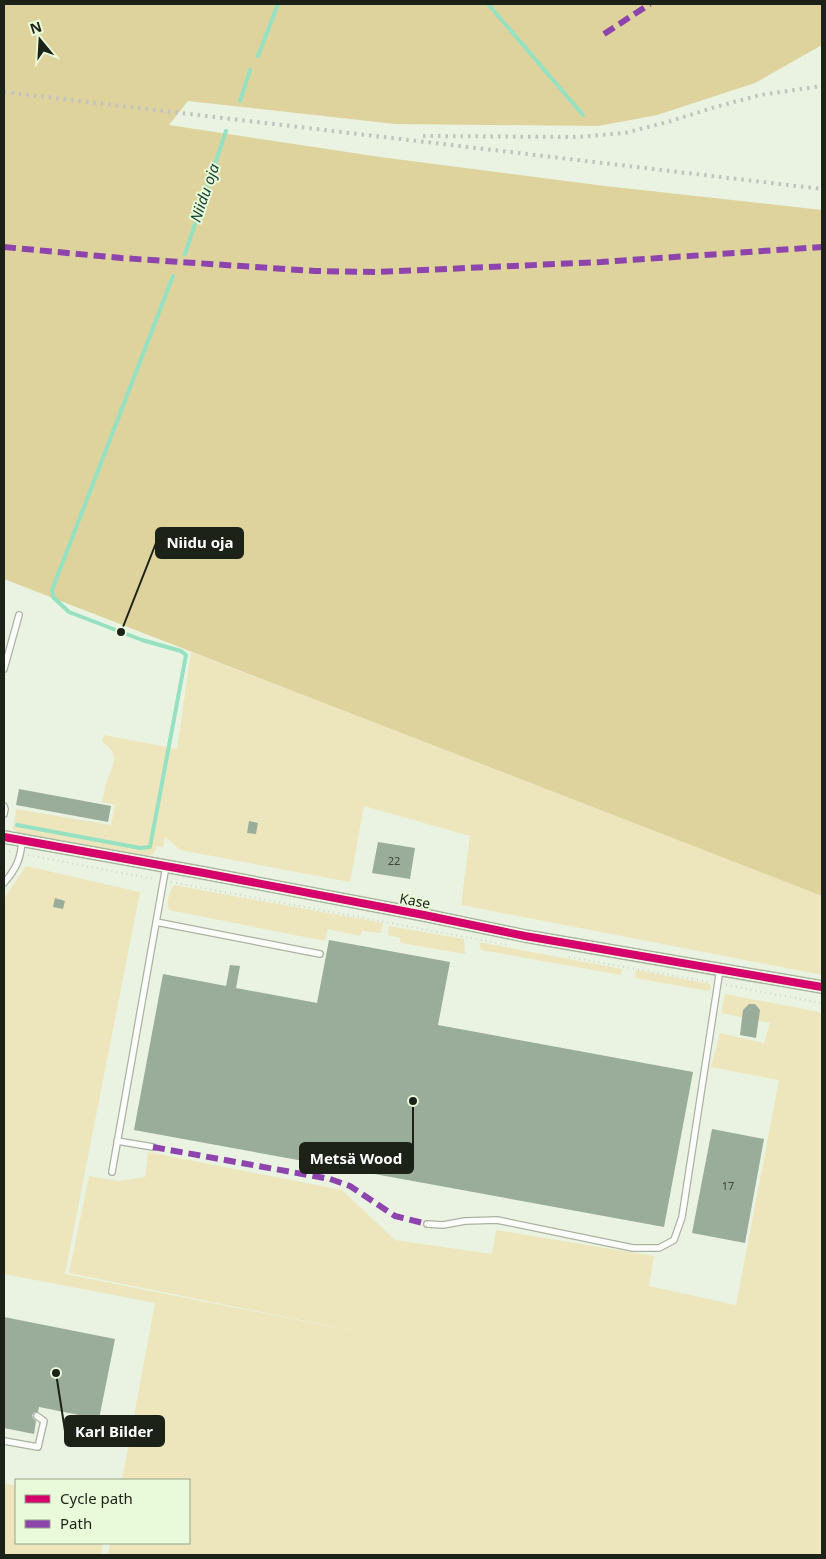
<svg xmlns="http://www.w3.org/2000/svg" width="826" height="1559" font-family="'Noto Sans',sans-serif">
	<rect width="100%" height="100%" fill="#eaf3e1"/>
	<!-- green -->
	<path fill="#ede6bd" d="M 191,652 L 822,896 L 822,975 L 461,905 L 470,836 L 364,806 L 350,882 L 180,850 L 165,837 L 163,847 L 157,846 L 154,853 L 149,856 L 17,832 L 13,829 L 16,809 L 111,825 L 115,805 L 102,802 C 104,795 104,788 107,781 C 112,765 122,755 102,742 L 104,735 L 177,749 Z
		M 26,866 L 140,892 L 65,1274 L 384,1337 L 69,1273 L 89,1176 L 119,1181 L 145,1177 L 148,1152 L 342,1190 L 395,1240 L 492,1254 L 496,1230 L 654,1256 L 649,1286 L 736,1305 L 779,1080 L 711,1067 L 720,1033 L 764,1043 L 770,1023 L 721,1013 L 725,994 L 819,1012 L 822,1016 L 822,1424 L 821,1424 L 822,1424 L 822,1555 L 108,1555 L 110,1543 L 189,1543 L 189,1480 L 122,1480 L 155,1303 L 4,1274 L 4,899 Z
		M 174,885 L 383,923 L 381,933 L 362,931 L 360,936 L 328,929 L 325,941 L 169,910 C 166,902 169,892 174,885 Z
		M 389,926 L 464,939 L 465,954 L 400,943 L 400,938 L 388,935 Z
		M 479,942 L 622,969 L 621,975 L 481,950 Z
		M 636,970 L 710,984 L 711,988 L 708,991 L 635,978 Z
		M 4,1483 L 16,1486 L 16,1543 L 103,1543 L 101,1555 L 4,1555 Z"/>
	<!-- forest -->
	<path fill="#ded39c" d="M 4,4 L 822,4 L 822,45 L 755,83 L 657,115 L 598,126 L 395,124 L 188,101 L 169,125 L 380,157 L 605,186 L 822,210 L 822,896 L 4,579 Z"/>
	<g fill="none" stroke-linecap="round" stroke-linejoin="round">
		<!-- stream -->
		<path stroke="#96e1c2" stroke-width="4" d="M 488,4 L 583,115
			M 258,56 L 278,4
			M 240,101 L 250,70
			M 185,254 L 226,131
			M 17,825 L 140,848 L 150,847 L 186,655 L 181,651 L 142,640 L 69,612 L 53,597 L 52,590 L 173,276"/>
	</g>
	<!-- building -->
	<path fill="#9aac9a" d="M 19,789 L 111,806 L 108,822 L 16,805 Z
		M 249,821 L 258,823 L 256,834 L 247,833 Z
		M 378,842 L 415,848 L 410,879 L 372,873 Z
		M 55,898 L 65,901 L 63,909 L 53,907 Z
		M 329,940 L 450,962 L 438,1025 L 693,1072 L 664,1227 L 134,1130 L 163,974 L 226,986 L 230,965 L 240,966 L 236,988 L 317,1003 Z
		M 749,1004 L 755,1004 L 760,1010 L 756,1038 L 740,1035 L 743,1010 Z
		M 712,1129 L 764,1139 L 745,1243 L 692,1233 Z
		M 4,1317 L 115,1339 L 99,1419 L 39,1407 L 38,1412 L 35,1412 L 32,1415 L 33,1418 L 36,1421 L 34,1434 L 4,1428 Z"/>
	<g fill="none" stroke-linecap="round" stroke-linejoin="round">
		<defs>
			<path id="lane" d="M 4,669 L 19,615
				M 4,806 L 5,809 L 4,814
				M 4,883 C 16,869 21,859 22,840
				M 156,922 L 320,954
				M 117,1141 L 153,1147
				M 112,1172 L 166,866
				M 427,1224 L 443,1225 L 465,1221 L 497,1220 L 633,1248 L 659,1248 L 674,1240 L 682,1217 L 720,969
				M 4,1441 L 38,1447 L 44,1421 L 37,1416"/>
			<path id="street" d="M 4,837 L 204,873 L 424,915 L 525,936 L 822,987"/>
		</defs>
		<!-- lane casing -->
		<use href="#lane" stroke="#abb2a4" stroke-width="8"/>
		<!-- street casing -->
		<use href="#street" stroke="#abb2a4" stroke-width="14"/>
		<!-- path -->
		<path stroke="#d0d3cd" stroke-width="2" stroke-dasharray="1 4" stroke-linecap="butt" d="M 4,851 L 11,852
			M 28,855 L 154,879
			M 171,882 L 508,945
			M 569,957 L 709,982
			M 726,985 L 816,1002 L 822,1004"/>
		<!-- lane -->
		<use href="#lane" stroke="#fcfdfa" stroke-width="5.5"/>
		<!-- street -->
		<use href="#street" stroke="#fcfdfa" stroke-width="11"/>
		<!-- rail -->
		<path stroke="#c0c3be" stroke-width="4" stroke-dasharray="2.5 5" stroke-linecap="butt" d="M 4,92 L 822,189
			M 423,136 L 578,137 L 625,133 L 671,121 L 712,108 L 760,95 L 822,86"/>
		<!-- quiet -->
		<path stroke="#8e44ad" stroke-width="6" stroke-dasharray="12 6" stroke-linecap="butt" d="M 604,34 L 650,4
			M 4,247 L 121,258 L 315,271 L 378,272 L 601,262 L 822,247
			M 153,1147 L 330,1179 L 350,1186 L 395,1216 L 427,1224"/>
		<defs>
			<path id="cycleway" d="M 4,837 L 204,873 L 424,915 L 525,936 L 822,987"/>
		</defs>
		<!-- cycleway casing -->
		<use href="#cycleway" stroke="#e9fada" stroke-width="11"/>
		<!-- cycleway -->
		<use href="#cycleway" stroke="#d6006c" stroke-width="8"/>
	</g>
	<g text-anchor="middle" stroke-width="4" stroke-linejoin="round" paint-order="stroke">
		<!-- number labels -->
		<g font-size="11" fill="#3c4438">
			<text x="394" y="865">22</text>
			<text x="728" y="1190">17</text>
		</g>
		<!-- street labels -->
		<g font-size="14" fill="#1c2217" stroke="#e9fada">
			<text transform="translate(415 901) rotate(11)" y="5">Kase</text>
		</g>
		<!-- water labels -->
		<g font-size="15" font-style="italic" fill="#164435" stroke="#e9fada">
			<text transform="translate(205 193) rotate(-71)" y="5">Niidu oja</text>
		</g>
	</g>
	<!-- callouts -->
	<path fill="none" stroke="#1c2217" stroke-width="2" d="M121 632L156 543M413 1101L413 1158M56 1373L65 1431"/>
	<g fill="#1c2217" stroke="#e9fada" stroke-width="2">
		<circle cx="121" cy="632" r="5"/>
		<circle cx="413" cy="1101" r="5"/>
		<circle cx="56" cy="1373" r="5"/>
	</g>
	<g fill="#1c2217" stroke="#1c2217" stroke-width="2">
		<rect x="156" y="528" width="87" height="30" rx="5"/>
		<rect x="300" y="1143" width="113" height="30" rx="5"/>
		<rect x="65" y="1416" width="99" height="30" rx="5"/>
	</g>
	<g font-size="15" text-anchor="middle" font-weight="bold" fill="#fff">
		<text x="200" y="548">Niidu oja</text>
		<text x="356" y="1164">Metsä Wood</text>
		<text x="114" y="1437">Karl Bilder</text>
	</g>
	<!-- border -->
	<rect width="826" height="1559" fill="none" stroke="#1c2217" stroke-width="10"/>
	<!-- legend -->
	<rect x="15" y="1479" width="175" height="65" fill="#e9fada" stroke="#97a48c"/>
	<rect x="25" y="1495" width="25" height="8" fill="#d6006c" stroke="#97a48c"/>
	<text x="60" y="1504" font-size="15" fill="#1c2217">Cycle path</text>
	<rect x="25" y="1520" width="25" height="8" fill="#8e44ad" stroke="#97a48c"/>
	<text x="60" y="1529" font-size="15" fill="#1c2217">Path</text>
	<!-- north arrow -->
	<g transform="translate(40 40) rotate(342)" stroke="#e9fada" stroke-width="4" paint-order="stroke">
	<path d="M0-4L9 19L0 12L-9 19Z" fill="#1c2217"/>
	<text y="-8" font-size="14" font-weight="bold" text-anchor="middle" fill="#1c2217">N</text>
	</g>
</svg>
